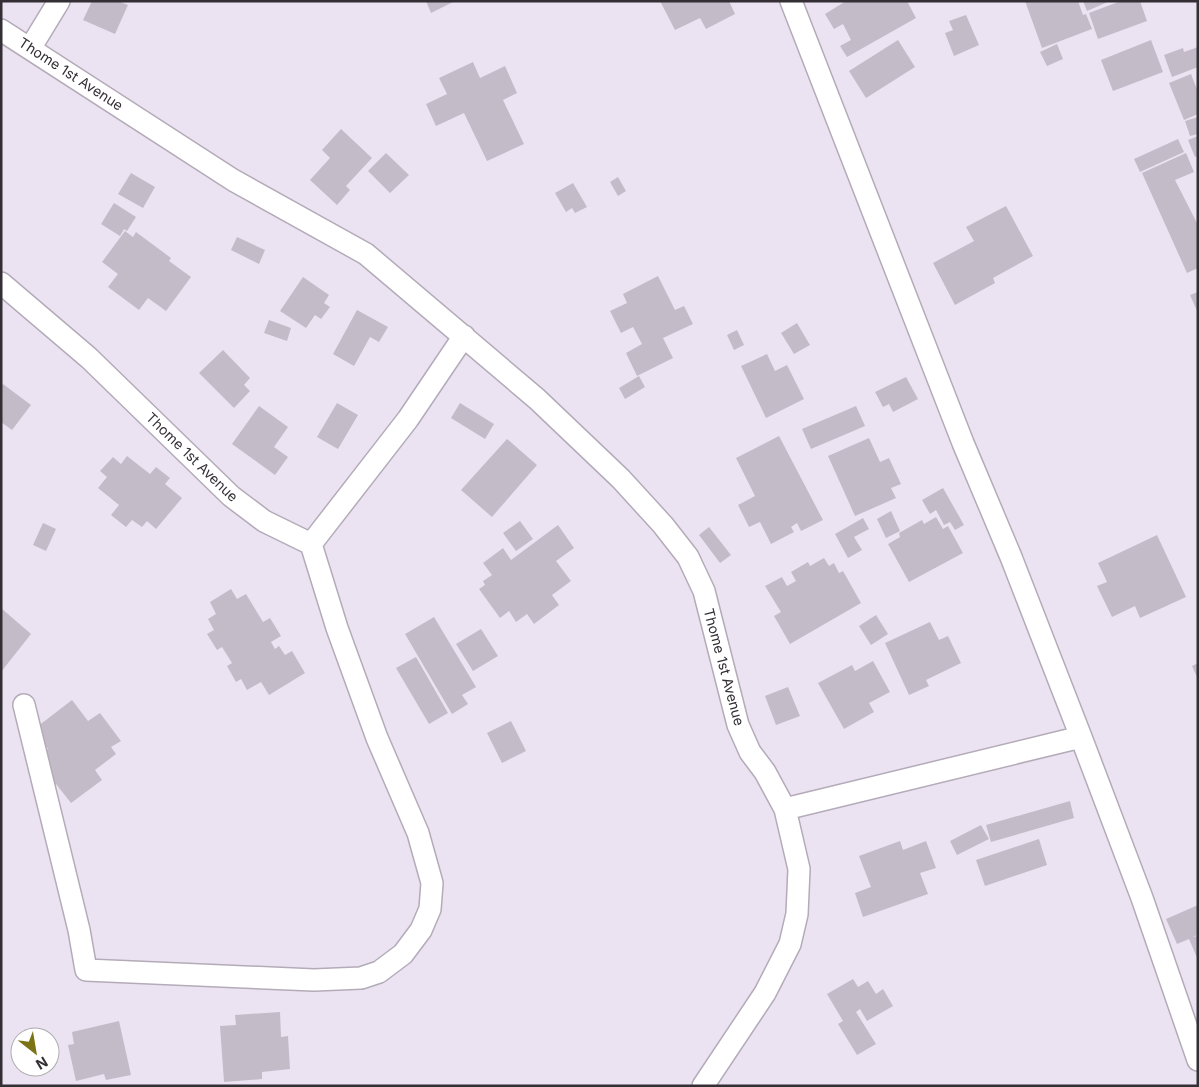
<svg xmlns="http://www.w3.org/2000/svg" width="1199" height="1087" font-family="Inter,sans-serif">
	<rect width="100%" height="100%" fill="#ece3f2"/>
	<!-- building -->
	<path fill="#c4bbc9" d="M 92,1 L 118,1 L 128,5 L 115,34 L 83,20 Z
		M 426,1 L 455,1 L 431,13 Z
		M 660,1 L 729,1 L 735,14 L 706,29 L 700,18 L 675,30 Z
		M 846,1 L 907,1 L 916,18 L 847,57 L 840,46 L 851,40 L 843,24 L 834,29 L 825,14 Z
		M 1025,1 L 1078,1 L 1083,15 L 1086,14 L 1092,29 L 1042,48 Z
		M 1083,1 L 1110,1 L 1087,11 Z
		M 1121,1 L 1140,1 L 1147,21 L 1098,39 L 1089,13 Z
		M 966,15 L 979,45 L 954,56 L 945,33 L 953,30 L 949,21 Z
		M 898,40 L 915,67 L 866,98 L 849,71 Z
		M 1151,40 L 1163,72 L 1113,91 L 1101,60 Z
		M 1057,44 L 1063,59 L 1047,66 L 1040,52 Z
		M 1198,47 L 1198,67 L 1172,77 L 1164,55 L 1183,48 L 1184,52 Z
		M 473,62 L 480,78 L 505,66 L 517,93 L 503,100 L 524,144 L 487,161 L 464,113 L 436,126 L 426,104 L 447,94 L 439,78 Z
		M 1191,74 L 1198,92 L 1198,114 L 1184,120 L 1169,83 Z
		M 1198,117 L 1198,134 L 1190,136 L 1185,121 Z
		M 341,129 L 372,158 L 346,186 L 350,190 L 337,205 L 310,180 L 330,158 L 322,150 Z
		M 1198,136 L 1198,156 L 1195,157 L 1188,140 Z
		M 1178,139 L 1184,152 L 1140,172 L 1134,159 Z
		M 386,153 L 409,175 L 390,193 L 368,171 Z
		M 1186,153 L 1194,172 L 1175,180 L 1198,225 L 1198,268 L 1187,273 L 1142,173 Z
		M 131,173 L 155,187 L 143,208 L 118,194 Z
		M 618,177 L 626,191 L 618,196 L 610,182 Z
		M 573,183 L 587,207 L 575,213 L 572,208 L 566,212 L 555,193 Z
		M 114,203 L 136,217 L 127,231 L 124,229 L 120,236 L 101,224 Z
		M 1006,206 L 1033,256 L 993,278 L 995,283 L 955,305 L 933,263 L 974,241 L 966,227 Z
		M 125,231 L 133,237 L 136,232 L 171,258 L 169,261 L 191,277 L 166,311 L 148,298 L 139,310 L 108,287 L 118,274 L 102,262 Z
		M 237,237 L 265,250 L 259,264 L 231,250 Z
		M 658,276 L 675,310 L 684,306 L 693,324 L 663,338 L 673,358 L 637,376 L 626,353 L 642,344 L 633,327 L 621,333 L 610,311 L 627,303 L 623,294 Z
		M 303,277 L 329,295 L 324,303 L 330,307 L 321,319 L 315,315 L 306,328 L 280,311 Z
		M 1198,292 L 1198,313 L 1190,295 Z
		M 357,310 L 388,327 L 379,342 L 370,337 L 354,366 L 333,354 Z
		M 269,320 L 291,328 L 287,341 L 264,333 Z
		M 797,323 L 810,345 L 794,354 L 781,333 Z
		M 737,330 L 744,345 L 734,350 L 727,335 Z
		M 223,350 L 250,378 L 244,385 L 250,391 L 234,408 L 199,373 Z
		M 767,354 L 775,371 L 787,365 L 804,399 L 766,418 L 741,366 Z
		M 639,376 L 645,387 L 625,399 L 619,388 Z
		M 906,377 L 918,399 L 893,412 L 889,404 L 883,407 L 875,392 Z
		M 3,384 L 31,405 L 12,430 L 1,422 L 1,387 Z
		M 337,403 L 358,415 L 338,449 L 317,437 Z
		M 460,403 L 494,424 L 485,439 L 451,418 Z
		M 259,406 L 288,427 L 274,447 L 288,457 L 275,475 L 232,444 Z
		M 856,406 L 865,426 L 811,449 L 802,429 Z
		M 779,436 L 823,520 L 801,531 L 797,523 L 791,527 L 794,532 L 771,544 L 760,522 L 749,527 L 738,505 L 755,496 L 736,458 Z
		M 869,438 L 880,462 L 889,458 L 901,484 L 891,488 L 896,498 L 855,516 L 828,456 Z
		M 507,439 L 537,465 L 492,517 L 461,490 Z
		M 127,456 L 150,474 L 156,467 L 170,478 L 165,484 L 182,498 L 156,529 L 147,521 L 142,527 L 132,520 L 126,527 L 111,515 L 119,505 L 98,488 L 107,477 L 100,471 L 113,457 L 121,464 Z
		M 943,488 L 964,525 L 955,530 L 950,522 L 944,525 L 936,510 L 930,514 L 922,500 Z
		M 891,511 L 900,531 L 886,538 L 877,519 Z
		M 936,517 L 943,529 L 948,526 L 963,553 L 909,582 L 888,544 L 900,537 L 899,533 L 922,520 L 924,524 Z
		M 863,518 L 869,529 L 854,537 L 862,550 L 848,558 L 835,534 Z
		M 520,521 L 533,539 L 516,551 L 503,533 Z
		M 43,523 L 56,529 L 46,551 L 33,545 Z
		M 558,525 L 574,548 L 556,561 L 571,581 L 552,595 L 559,605 L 534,624 L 527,614 L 516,622 L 509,611 L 500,618 L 479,589 L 485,585 L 483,581 L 492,575 L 483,563 L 503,548 L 511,560 Z
		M 709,527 L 731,555 L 720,563 L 699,535 Z
		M 1157,535 L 1186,597 L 1140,618 L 1135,606 L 1112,617 L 1097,586 L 1107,582 L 1098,563 Z
		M 824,558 L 829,566 L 834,563 L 839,573 L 843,571 L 861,603 L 790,644 L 774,616 L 781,612 L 765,586 L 782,577 L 787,586 L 796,581 L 791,572 L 808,562 L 810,566 Z
		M 231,589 L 237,599 L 246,594 L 263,622 L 270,618 L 281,636 L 271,642 L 275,649 L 279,646 L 285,655 L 292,651 L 305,673 L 269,695 L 261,682 L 247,690 L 241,679 L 236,682 L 227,666 L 232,663 L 222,647 L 217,650 L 207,634 L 214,630 L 208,619 L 216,614 L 210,602 Z
		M 1,608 L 31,634 L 1,672 Z
		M 876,615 L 888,634 L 871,645 L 859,626 Z
		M 434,617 L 476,687 L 462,695 L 468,704 L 452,714 L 405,634 Z
		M 930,622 L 939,640 L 948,636 L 961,663 L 926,680 L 929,686 L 909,695 L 885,643 Z
		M 481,629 L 498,656 L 473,671 L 456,644 Z
		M 416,657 L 448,713 L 429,724 L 396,668 Z
		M 873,661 L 890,692 L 869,703 L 874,712 L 844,729 L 818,683 L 852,665 L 855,671 Z
		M 1198,663 L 1198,679 L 1192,666 Z
		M 788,687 L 800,716 L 776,725 L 765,696 Z
		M 72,700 L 88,721 L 100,713 L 121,741 L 111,747 L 116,754 L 95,770 L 102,780 L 71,803 L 56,784 L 52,787 L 44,776 L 52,770 L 41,754 L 48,749 L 33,730 Z
		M 511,721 L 526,751 L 502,763 L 487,733 Z
		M 1070,801 L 1074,818 L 991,842 L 986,825 Z
		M 981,825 L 989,839 L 957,855 L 950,841 Z
		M 1039,839 L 1047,865 L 985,886 L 976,860 Z
		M 900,841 L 903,850 L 926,841 L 936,868 L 920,873 L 928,894 L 863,917 L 855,893 L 871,887 L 859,856 Z
		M 1198,905 L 1198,935 L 1192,937 L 1198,936 L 1198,960 L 1189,939 L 1177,944 L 1166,919 Z
		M 853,979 L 858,987 L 868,981 L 876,994 L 883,989 L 893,1006 L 867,1021 L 860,1009 L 856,1012 L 876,1044 L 857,1055 L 838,1024 L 843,1021 L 827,994 Z
		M 280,1012 L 281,1037 L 288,1036 L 290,1069 L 262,1072 L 262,1079 L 224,1082 L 220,1026 L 236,1025 L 235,1015 Z
		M 119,1021 L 131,1075 L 106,1080 L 104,1074 L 76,1081 L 68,1045 L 74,1044 L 72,1032 Z"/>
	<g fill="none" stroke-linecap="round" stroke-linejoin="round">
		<defs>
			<path id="street" d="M 791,1 L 963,443 L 1011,557 L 1081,737 L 1142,898 L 1198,1060
				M 1,30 L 233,180 L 366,254 L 537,399 L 621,479 L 663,525 L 688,557 L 704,591 L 738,725 L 750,752 L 765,772 L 785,809 L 799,869 L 797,914 L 790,944 L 765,993 L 703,1086
				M 31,47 L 59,1
				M 1,283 L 89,358 L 231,496 L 264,521 L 311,544 L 408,419 L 464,336
				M 24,705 L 79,930 L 86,970 L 314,980 L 361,978 L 379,972 L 403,954 L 421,930 L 430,909 L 432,883 L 418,833 L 377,738 L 337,628 L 311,544
				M 785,809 L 1081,737"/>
		</defs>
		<!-- street casing -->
		<use href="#street" stroke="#b4abb9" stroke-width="24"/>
		<!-- street -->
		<use href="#street" stroke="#fff" stroke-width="21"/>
	</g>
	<g text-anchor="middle" stroke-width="4.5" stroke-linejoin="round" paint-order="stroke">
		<!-- street labels -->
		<g font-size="14" fill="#332f35" stroke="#fff">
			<text transform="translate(71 74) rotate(33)" y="5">Thome 1st Avenue</text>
			<text transform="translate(192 457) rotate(44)" y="5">Thome 1st Avenue</text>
			<text transform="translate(724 667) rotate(75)" y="5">Thome 1st Avenue</text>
		</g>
	</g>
	<!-- border -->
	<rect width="1199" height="1087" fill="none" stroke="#332f35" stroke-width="5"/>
	<!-- north arrow -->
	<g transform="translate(35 1052) rotate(149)"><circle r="24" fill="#ffffff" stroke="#adacae"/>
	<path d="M0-4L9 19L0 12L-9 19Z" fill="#7c7315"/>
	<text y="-8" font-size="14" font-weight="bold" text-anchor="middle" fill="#332f35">N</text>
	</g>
</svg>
